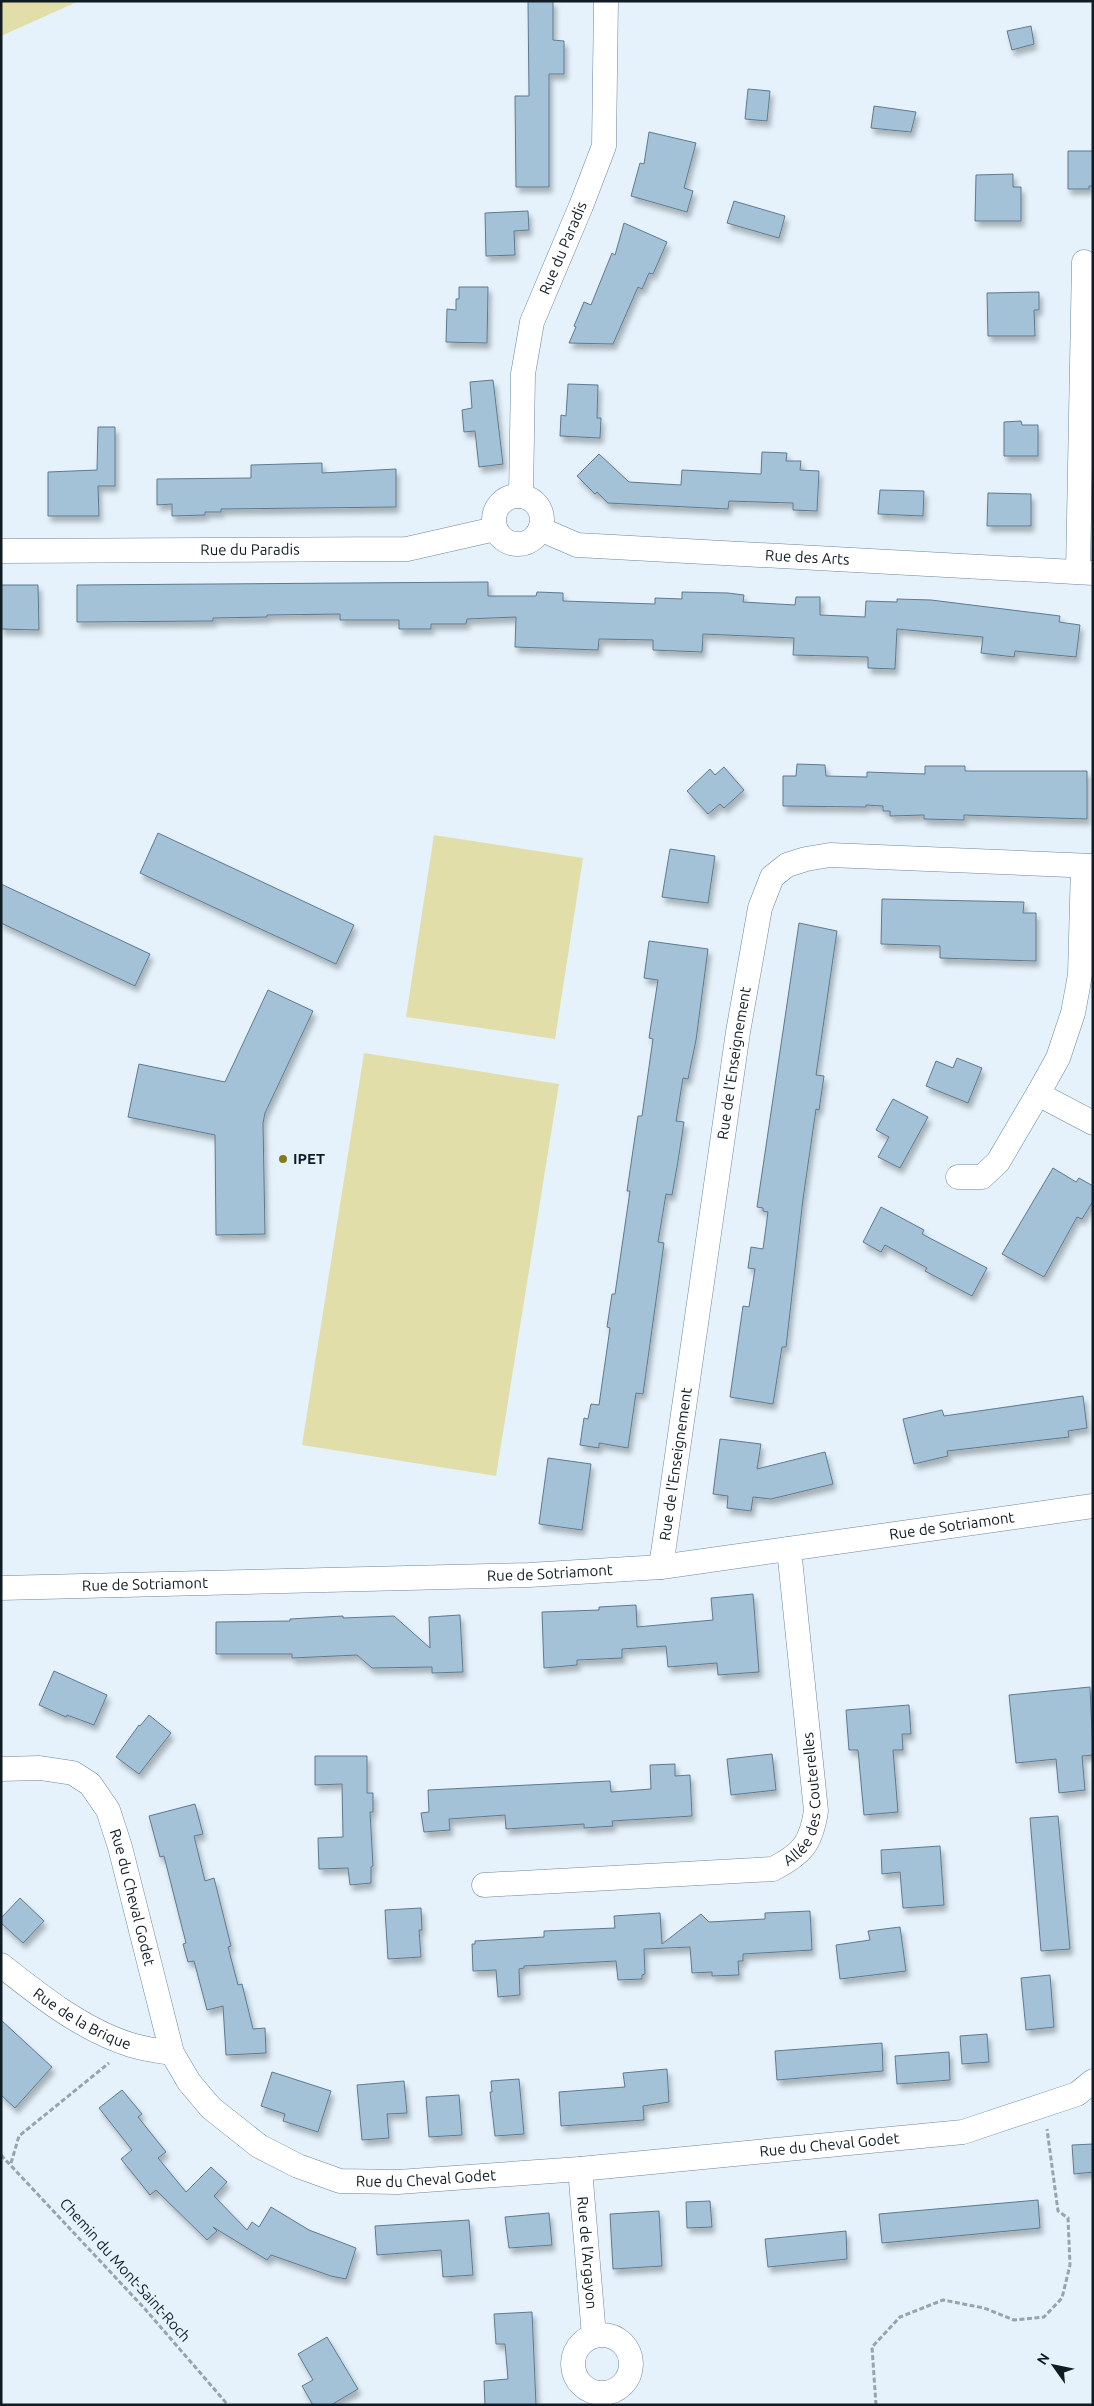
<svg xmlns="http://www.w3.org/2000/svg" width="1094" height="2406" font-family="Ubuntu,sans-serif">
	<defs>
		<filter id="shadow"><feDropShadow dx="3" dy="5.5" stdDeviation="2.5" flood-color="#0004"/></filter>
	</defs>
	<rect width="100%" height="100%" fill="#e5f2fb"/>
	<!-- green -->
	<path fill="#e2dea9" d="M 1,1 L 79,1 L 1,36 Z
		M 434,835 L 583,858 L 555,1039 L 406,1017 Z
		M 364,1053 L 559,1084 L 496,1476 L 302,1445 Z"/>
	<!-- building -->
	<path fill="#a3c2d8" stroke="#5e7a8e" filter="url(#shadow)" d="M 528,1 L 553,1 L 553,40 L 564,41 L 564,74 L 549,74 L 549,187 L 516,187 L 515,96 L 529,96 Z
		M 1031,26 L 1034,44 L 1012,50 L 1007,31 Z
		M 748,89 L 770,91 L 767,121 L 745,119 Z
		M 874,106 L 916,112 L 911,132 L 871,128 Z
		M 649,132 L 696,143 L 684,188 L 693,191 L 687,212 L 631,196 L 640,163 L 644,164 Z
		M 1068,151 L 1093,151 L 1093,186 L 1089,186 L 1089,189 L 1068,189 Z
		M 1013,174 L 1013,187 L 1021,187 L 1021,221 L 975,221 L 976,175 Z
		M 734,201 L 785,216 L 779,238 L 727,223 Z
		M 528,211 L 529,230 L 514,231 L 515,255 L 486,256 L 485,213 Z
		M 624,223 L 667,242 L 653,274 L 649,273 L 642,289 L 638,287 L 613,344 L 569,343 L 576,327 L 574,326 L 584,302 L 591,305 L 612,253 L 615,255 Z
		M 459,287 L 488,287 L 487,343 L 446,342 L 447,309 L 456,310 L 456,299 L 459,299 Z
		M 1039,292 L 1039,310 L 1034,310 L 1035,336 L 988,336 L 987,293 Z
		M 493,380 L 503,464 L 479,467 L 475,431 L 464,432 L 462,410 L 472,408 L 470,382 Z
		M 568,384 L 598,385 L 597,418 L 601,418 L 600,438 L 560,436 L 561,415 L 566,416 Z
		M 1021,421 L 1022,425 L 1038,425 L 1038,456 L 1004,456 L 1004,422 Z
		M 98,427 L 115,427 L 115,486 L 98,486 L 99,516 L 48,516 L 48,472 L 97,470 Z
		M 762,452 L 787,453 L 786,461 L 801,461 L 800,470 L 819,471 L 817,511 L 793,510 L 793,503 L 729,501 L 728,509 L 608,503 L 597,492 L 595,494 L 577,476 L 599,454 L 629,482 L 681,485 L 682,470 L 761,474 Z
		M 322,463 L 322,473 L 396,469 L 396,507 L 221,509 L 221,512 L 205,512 L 205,515 L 172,516 L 172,504 L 157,505 L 157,479 L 251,478 L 251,465 Z
		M 880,490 L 924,491 L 923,516 L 878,514 Z
		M 988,493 L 1031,494 L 1031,526 L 987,526 Z
		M 488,582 L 488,596 L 536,596 L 537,592 L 563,593 L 563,601 L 655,604 L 655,598 L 682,599 L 682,592 L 728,593 L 744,595 L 743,602 L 795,605 L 796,597 L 820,597 L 820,615 L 865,617 L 866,601 L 897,602 L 897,599 L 931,600 L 1060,616 L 1059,622 L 1080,625 L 1076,657 L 1015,651 L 1014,657 L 981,653 L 983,637 L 897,629 L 895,669 L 868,668 L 868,657 L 793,655 L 794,638 L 703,634 L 702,652 L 653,650 L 653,640 L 599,639 L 598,650 L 515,647 L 516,617 L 467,619 L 466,624 L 431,624 L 431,629 L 399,629 L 399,620 L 340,620 L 340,614 L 267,615 L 267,617 L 213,618 L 213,621 L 77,622 L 77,585 Z
		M 1,585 L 38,585 L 39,630 L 1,629 Z
		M 797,764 L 825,765 L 826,776 L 867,777 L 867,772 L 925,774 L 925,766 L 965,766 L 965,771 L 1087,771 L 1087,819 L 964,815 L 964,820 L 924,819 L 924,815 L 890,816 L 890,811 L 883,811 L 883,806 L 866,805 L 866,807 L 783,806 L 783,776 L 796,776 Z
		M 724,767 L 744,790 L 724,808 L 720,804 L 708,814 L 687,791 L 710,769 L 715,775 Z
		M 158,833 L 354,925 L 336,964 L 140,873 Z
		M 670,849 L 715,856 L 708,903 L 662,897 Z
		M 1,884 L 150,954 L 135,986 L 1,923 Z
		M 882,899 L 1024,902 L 1023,913 L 1036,913 L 1036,961 L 940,958 L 940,946 L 881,944 Z
		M 799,923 L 837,931 L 816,1075 L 824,1076 L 819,1110 L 816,1109 L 803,1199 L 786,1347 L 782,1347 L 773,1404 L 730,1397 L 743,1306 L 749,1307 L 755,1269 L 748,1268 L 751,1247 L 763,1249 L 768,1212 L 763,1211 L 763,1208 L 757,1207 Z
		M 649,941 L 708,949 L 696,1040 L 688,1079 L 683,1078 L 676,1121 L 684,1122 L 678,1161 L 672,1195 L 666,1194 L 658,1242 L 664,1243 L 643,1394 L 636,1393 L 628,1448 L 599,1443 L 599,1448 L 580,1445 L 584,1418 L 588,1419 L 591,1404 L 599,1405 L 610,1328 L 607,1327 L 612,1294 L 615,1294 L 630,1191 L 627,1191 L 638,1116 L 642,1116 L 653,1039 L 649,1038 L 658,980 L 644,978 Z
		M 268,990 L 313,1011 L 265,1113 L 263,1123 L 265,1234 L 216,1235 L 215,1135 L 128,1117 L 139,1064 L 225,1082 Z
		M 957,1058 L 982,1068 L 968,1103 L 926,1086 L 936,1061 L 953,1068 Z
		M 893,1099 L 928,1117 L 900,1168 L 878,1157 L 889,1137 L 876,1130 Z
		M 1053,1168 L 1076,1182 L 1079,1178 L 1093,1186 L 1093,1201 L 1082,1219 L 1077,1217 L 1044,1277 L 1002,1254 Z
		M 881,1207 L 924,1230 L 922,1234 L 987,1268 L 972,1296 L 925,1271 L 927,1268 L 885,1245 L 881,1252 L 863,1242 Z
		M 1083,1396 L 1087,1428 L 1068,1431 L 1069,1437 L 947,1451 L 948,1456 L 914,1464 L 903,1419 L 942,1410 L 944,1416 Z
		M 720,1439 L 761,1444 L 757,1469 L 825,1452 L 833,1484 L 771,1499 L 753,1497 L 751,1511 L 727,1508 L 728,1496 L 713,1494 Z
		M 548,1458 L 591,1464 L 582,1530 L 539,1524 Z
		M 753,1594 L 759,1672 L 718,1675 L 717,1663 L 668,1667 L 666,1646 L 622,1649 L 622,1658 L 577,1660 L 577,1665 L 544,1668 L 542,1612 L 599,1610 L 599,1607 L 636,1605 L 637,1627 L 713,1620 L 711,1598 Z
		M 460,1615 L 463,1672 L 432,1673 L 432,1667 L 372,1668 L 357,1655 L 292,1658 L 292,1654 L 216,1654 L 216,1622 L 290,1621 L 290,1619 L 343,1616 L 343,1618 L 394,1616 L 430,1648 L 429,1617 Z
		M 54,1671 L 107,1695 L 94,1725 L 67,1715 L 66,1717 L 39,1705 Z
		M 1090,1687 L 1093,1755 L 1082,1756 L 1085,1790 L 1059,1793 L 1056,1759 L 1016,1763 L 1009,1695 Z
		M 909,1705 L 911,1734 L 902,1734 L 903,1750 L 893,1750 L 898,1812 L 864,1815 L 858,1750 L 849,1750 L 846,1710 Z
		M 149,1715 L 171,1733 L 139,1774 L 116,1757 L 139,1725 L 140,1726 Z
		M 772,1754 L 776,1790 L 731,1795 L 727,1759 Z
		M 315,1756 L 367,1756 L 367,1793 L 373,1793 L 373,1812 L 370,1812 L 373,1866 L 371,1867 L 371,1883 L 350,1885 L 348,1868 L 319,1869 L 318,1838 L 343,1837 L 342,1784 L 315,1785 Z
		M 675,1764 L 675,1776 L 690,1775 L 692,1816 L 612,1821 L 613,1826 L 584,1828 L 584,1824 L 506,1829 L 505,1815 L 449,1819 L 450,1830 L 424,1832 L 421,1813 L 429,1812 L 428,1790 L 610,1781 L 611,1792 L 651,1789 L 650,1765 Z
		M 195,1804 L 203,1834 L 194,1836 L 205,1881 L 214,1878 L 231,1946 L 228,1947 L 238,1985 L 242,1984 L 253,2029 L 265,2028 L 266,2053 L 226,2055 L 223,2006 L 207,2010 L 194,1961 L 188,1962 L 183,1944 L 186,1943 L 164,1856 L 160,1857 L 149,1816 Z
		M 1058,1816 L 1070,1949 L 1041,1951 L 1030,1818 Z
		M 940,1846 L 944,1905 L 903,1908 L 900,1872 L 882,1874 L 881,1850 Z
		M 20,1898 L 44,1921 L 23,1943 L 1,1923 L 1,1918 Z
		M 421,1908 L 422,1930 L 419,1930 L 421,1957 L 388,1959 L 385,1910 Z
		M 810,1911 L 812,1950 L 743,1954 L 743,1961 L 738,1961 L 739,1975 L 712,1976 L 712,1972 L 692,1973 L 690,1947 L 644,1949 L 645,1974 L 642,1975 L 642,1979 L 618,1980 L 616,1961 L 524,1966 L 524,1968 L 519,1969 L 520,1995 L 498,1997 L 496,1970 L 473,1971 L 472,1944 L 475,1944 L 475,1941 L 544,1937 L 544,1931 L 615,1928 L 614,1916 L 660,1913 L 662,1944 L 701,1914 L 709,1922 L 765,1919 L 765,1913 Z
		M 900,1927 L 906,1971 L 840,1979 L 836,1945 L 870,1940 L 868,1931 Z
		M 1050,1975 L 1054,2027 L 1026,2030 L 1021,1978 Z
		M 1,2020 L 52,2067 L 15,2108 L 1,2095 Z
		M 987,2034 L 989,2062 L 962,2064 L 960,2036 Z
		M 882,2043 L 883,2071 L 777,2080 L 775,2051 Z
		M 949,2052 L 950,2080 L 897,2084 L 895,2056 Z
		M 667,2069 L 669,2102 L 643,2106 L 644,2120 L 561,2126 L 559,2092 L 625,2087 L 623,2073 Z
		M 272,2072 L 331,2091 L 318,2132 L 283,2121 L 285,2114 L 261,2106 Z
		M 519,2079 L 524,2134 L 495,2136 L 490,2092 L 492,2092 L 491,2081 Z
		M 404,2081 L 407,2113 L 387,2114 L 389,2138 L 362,2140 L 357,2085 Z
		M 122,2090 L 142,2114 L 138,2117 L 166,2152 L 158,2158 L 186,2192 L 211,2167 L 227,2182 L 214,2196 L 247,2230 L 252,2222 L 259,2227 L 271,2207 L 309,2230 L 356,2248 L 346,2279 L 331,2276 L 271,2255 L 267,2260 L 213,2227 L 217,2231 L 207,2240 L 156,2190 L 150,2195 L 121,2159 L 132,2150 L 99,2108 Z
		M 459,2095 L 462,2135 L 429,2137 L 426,2097 Z
		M 1093,2144 L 1093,2172 L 1074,2174 L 1072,2145 Z
		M 1038,2200 L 1040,2228 L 882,2243 L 879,2214 Z
		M 710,2201 L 712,2227 L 687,2228 L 686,2202 Z
		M 659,2211 L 662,2266 L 613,2269 L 610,2214 Z
		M 549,2213 L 552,2245 L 509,2248 L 505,2217 Z
		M 469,2220 L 473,2275 L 443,2277 L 441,2250 L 377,2255 L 375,2226 Z
		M 846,2231 L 847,2259 L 768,2267 L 765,2239 Z
		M 532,2312 L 536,2405 L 485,2405 L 484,2381 L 508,2379 L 505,2344 L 496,2344 L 494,2314 Z
		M 327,2337 L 358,2389 L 331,2405 L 313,2405 L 302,2386 L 313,2380 L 298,2354 Z"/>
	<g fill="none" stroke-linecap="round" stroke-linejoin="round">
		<defs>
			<g id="minor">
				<path id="s1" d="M 521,496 L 523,374 L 532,322 L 581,206 L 604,146 L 606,1"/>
				<circle cx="518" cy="520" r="24"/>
				<path id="s2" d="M 540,529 L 577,545 L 1093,573"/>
				<path id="s3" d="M 1,551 L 407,549 L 495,529"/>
				<path d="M 1078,571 L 1084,262"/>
				<path d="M 1038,1094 L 1093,1123"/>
				<path d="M 958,1177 L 982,1177 L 998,1162 L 1038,1094 L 1058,1058 L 1073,1013 L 1080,975 L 1083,866"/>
				<path id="s4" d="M 661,1567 L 738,1032 L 760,908 L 772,877 L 787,865 L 806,859 L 830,855 L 1093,866"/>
				<path id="s5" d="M 1,1588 L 529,1575 L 661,1567 L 1093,1506"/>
				<path id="s6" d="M 1,1769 L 40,1768 L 73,1773 L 90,1784 L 108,1810 L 120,1847 L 172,2053 L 189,2082 L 211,2108 L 259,2146 L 298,2166 L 340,2181 L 398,2182 L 580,2169 L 963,2132 L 1077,2094 L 1093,2081"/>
				<path id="s7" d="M 484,1885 L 773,1869 C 802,1854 811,1844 816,1811 L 789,1549"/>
				<path id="s8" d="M 1,1965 C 40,1996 83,2030 131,2045 C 144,2049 158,2051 172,2053"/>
				<path id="s9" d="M 580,2169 L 594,2336"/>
				<circle cx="602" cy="2364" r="29"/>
			</g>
		</defs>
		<!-- minor casing -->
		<use href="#minor" stroke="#6b889c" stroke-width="25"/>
		<!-- path -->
		<path stroke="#97a4ac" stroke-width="3" stroke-dasharray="5 2.5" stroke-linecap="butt" d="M 1,2155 L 145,2309 L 228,2405
			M 11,2163 L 19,2136 L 109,2063
			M 876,2405 L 872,2347 L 900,2317 L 943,2300 L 984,2308 L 1014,2320 L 1044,2317 L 1062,2298 L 1070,2265 L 1068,2218 L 1058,2211 L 1047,2129"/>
		<!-- minor -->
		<use href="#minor" stroke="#fff" stroke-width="24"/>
	</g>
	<!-- markers -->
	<circle fill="#847b21" stroke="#e5f2fb" stroke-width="2" cx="283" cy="1159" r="5"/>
	<g text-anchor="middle" stroke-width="4.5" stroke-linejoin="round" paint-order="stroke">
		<!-- street labels -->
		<g font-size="15" fill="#101c23" stroke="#e5f2fb">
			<text dy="5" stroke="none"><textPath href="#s1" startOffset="255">Rue du Paradis</textPath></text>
			<text dy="5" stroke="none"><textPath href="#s3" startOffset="249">Rue du Paradis</textPath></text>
			<text dy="5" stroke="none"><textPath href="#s2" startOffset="271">Rue des Arts</textPath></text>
			<text dy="5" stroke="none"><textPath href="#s4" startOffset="509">Rue de l'Enseignement</textPath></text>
			<text dy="5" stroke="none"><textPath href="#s4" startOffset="104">Rue de l'Enseignement</textPath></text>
			<text dy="5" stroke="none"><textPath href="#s5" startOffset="954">Rue de Sotriamont</textPath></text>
			<text dy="5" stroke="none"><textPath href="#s5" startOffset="549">Rue de Sotriamont</textPath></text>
			<text dy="5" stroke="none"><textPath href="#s5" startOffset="144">Rue de Sotriamont</textPath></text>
			<text dy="5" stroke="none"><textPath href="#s7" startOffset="374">Allée des Couterelles</textPath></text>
			<text dy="5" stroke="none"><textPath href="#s6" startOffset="215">Rue du Cheval Godet</textPath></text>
			<text dy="5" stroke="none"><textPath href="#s8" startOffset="98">Rue de la Brique</textPath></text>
			<text dy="5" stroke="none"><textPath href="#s6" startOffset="1084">Rue du Cheval Godet</textPath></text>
			<text dy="5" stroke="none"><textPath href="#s6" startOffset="679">Rue du Cheval Godet</textPath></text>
			<text dy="5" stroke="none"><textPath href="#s9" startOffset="84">Rue de l'Argayon</textPath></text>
			<text transform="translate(125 2270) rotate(48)" y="5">Chemin du Mont-Saint-Roch</text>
		</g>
		<!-- poi labels -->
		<g font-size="15" font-weight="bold" fill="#101c23" stroke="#e5f2fb" text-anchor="start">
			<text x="293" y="1164">IPET</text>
		</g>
	</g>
	<!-- border -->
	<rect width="1094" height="2406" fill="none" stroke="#101c23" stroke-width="5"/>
	<!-- north arrow -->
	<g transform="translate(1054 2366) rotate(303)" stroke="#e5f2fb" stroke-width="4" paint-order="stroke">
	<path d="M0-4L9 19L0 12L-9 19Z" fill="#101c23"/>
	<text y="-8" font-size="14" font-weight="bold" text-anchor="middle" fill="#101c23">N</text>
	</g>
</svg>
